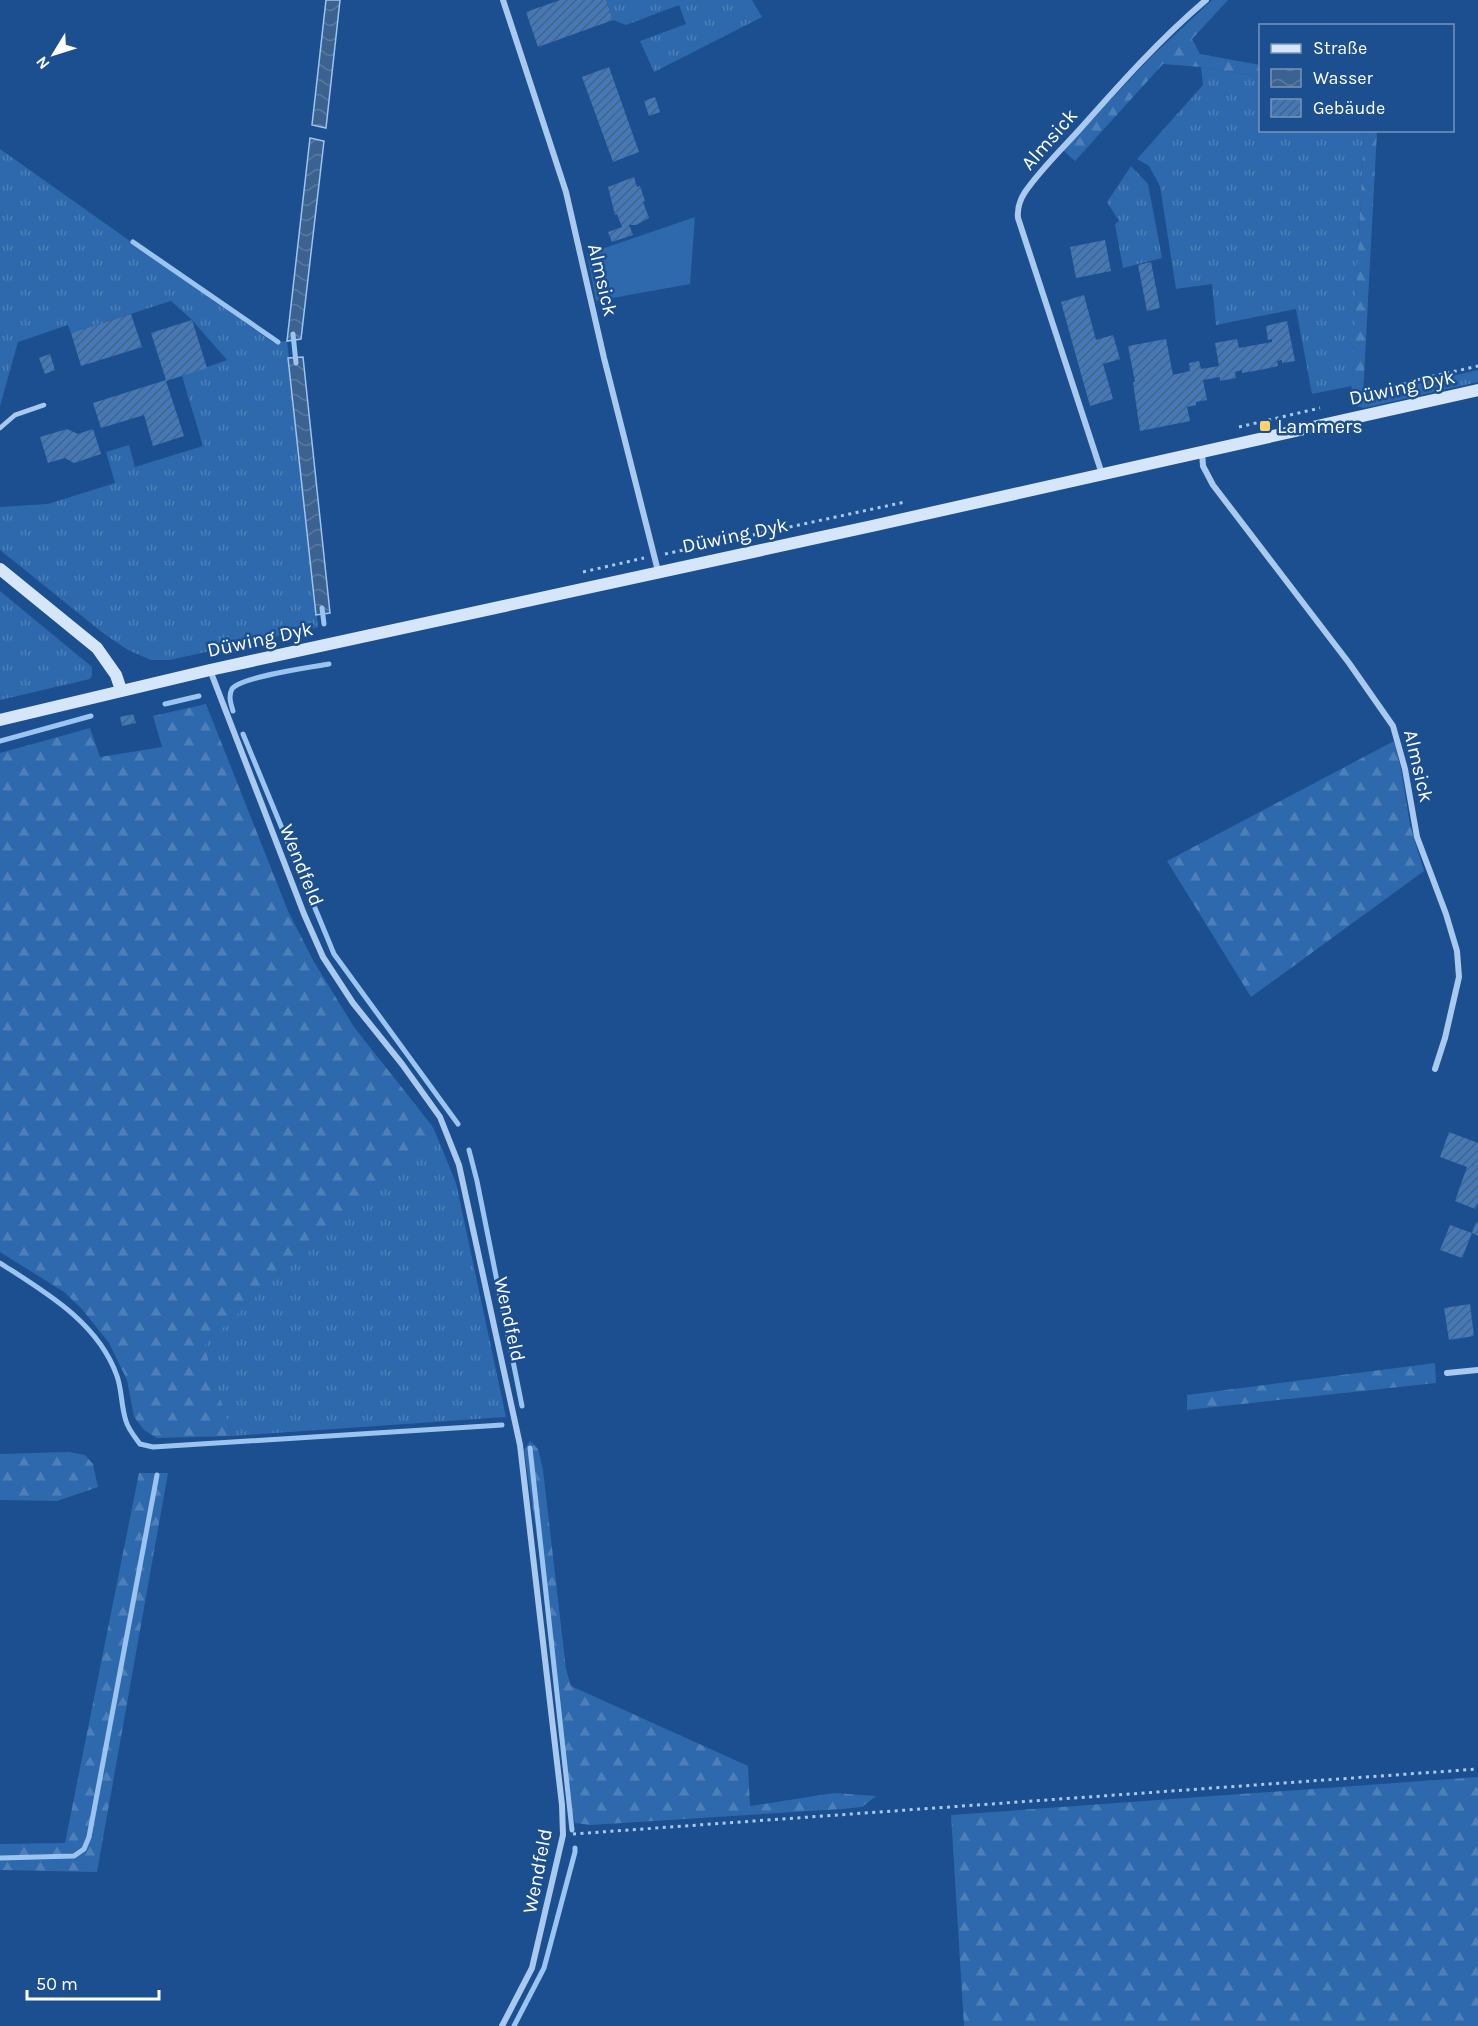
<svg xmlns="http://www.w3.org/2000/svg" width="1478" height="2026" font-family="Karla,sans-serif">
	<defs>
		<pattern id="grass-tufts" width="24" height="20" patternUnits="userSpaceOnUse" patternTransform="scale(1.5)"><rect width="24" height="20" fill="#2e69ad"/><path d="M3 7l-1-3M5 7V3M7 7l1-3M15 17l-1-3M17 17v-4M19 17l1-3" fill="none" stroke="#4d80b9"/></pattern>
		<pattern id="forest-firs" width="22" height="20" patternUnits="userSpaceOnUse" patternTransform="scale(1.5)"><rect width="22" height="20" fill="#2e69ad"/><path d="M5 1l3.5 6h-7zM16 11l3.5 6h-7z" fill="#4d80b9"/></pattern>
		<pattern id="water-waves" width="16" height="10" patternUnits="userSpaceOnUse" patternTransform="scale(1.5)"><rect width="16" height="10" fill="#3c6290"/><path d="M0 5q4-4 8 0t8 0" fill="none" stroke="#597aa1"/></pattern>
		<pattern id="building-hatch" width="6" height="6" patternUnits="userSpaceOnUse" patternTransform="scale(1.5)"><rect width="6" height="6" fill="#4478b7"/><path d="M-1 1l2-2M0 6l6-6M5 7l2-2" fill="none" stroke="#486282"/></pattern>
	</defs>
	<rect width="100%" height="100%" fill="#1b4f8f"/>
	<!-- grass -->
	<path fill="url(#grass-tufts)" d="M 606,0 L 752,0 L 762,17 L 654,72 L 640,41 L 686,24 L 679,5 L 626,25 L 613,20 Z
		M 1201,67 L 1260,77 L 1260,130 L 1364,131 L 1352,386 L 1312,394 L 1296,309 L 1216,325 L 1212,284 L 1176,289 L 1160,186 L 1149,166 L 1137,159 L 1203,85 Z
		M 0,149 L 274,343 L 287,341 L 318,627 L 170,660 L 151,660 L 128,650 L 103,633 L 0,550 L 0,507 L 48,504 L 115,483 L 106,452 L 129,445 L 135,467 L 203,446 L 182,376 L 227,360 L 192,320 L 171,301 L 71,333 L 68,325 L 18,342 L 0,406 Z
		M 1131,166 L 1148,184 L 1162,258 L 1123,268 L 1115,224 L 1119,221 L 1107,202 Z
		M 1478,370 L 1478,382 L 1364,408 L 1352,405 L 1404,387 Z
		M 0,591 L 92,667 L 92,675 L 90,679 L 0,700 Z
		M 433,1127 L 456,1183 L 506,1417 L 232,1436 L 203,1346 Z"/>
	<!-- forest -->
	<path fill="url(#forest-firs)" d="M 1212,0 L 1228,0 L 1192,39 L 1200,54 L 1260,65 L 1260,77 L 1201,67 L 1163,64 L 1075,161 L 1063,150 L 1152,56 Z
		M 1364,131 L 1377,131 L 1363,395 L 1351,399 Z
		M 206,704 L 288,911 L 314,962 L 354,1027 L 433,1127 L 204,1346 L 232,1436 L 157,1438 L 144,1430 L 134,1417 L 127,1380 L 109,1343 L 81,1308 L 64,1292 L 0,1252 L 0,753 L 90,728 L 100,757 L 162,747 L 153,716 Z
		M 1394,741 L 1401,769 L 1410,825 L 1424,871 L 1251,997 L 1167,861 Z
		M 1435,1363 L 1436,1383 L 1187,1410 L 1187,1395 Z
		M 530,1441 L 538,1449 L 543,1470 L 566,1669 L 571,1686 L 748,1766 L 750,1806 L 834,1793 L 876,1796 L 862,1807 L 842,1809 L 591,1825 L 575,1823 L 570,1809 L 541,1564 L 524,1450 Z
		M 69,1452 L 85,1455 L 93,1464 L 98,1487 L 57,1501 L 0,1500 L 0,1454 Z
		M 139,1473 L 168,1473 L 97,1872 L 0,1870 L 0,1844 L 65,1843 Z
		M 1478,1777 L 1478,2026 L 964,2026 L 951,1815 Z"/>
	<!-- garden -->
	<path fill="#2e69ad" d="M 695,217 L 690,284 L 596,301 L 587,254 Z"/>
	<!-- water -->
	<path fill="url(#water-waves)" stroke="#9cc4f0" stroke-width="1.5" d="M 326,0 L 340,0 L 326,128 L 312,125 Z
		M 310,138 L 324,141 L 301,339 L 287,341 Z
		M 303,357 L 330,613 L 316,615 L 288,358 Z"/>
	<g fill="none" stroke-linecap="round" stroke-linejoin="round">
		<!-- stream -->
		<path stroke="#9cc4f0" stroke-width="5" d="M 133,242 L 278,342
			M 293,334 L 296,363
			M 322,608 L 324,624
			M 165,704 L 199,696
			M 233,711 C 231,704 228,696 232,689 C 240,677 311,667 329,664
			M 243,734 L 334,954 L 458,1124
			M 0,741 L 91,716
			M 469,1150 L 477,1181 L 522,1406
			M 0,1263 C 45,1292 98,1322 117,1376 C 122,1390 121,1406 126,1421 C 128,1429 135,1437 140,1444 L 153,1447 L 502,1425
			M 530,1448 L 572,1830
			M 0,1858 L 74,1856 L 84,1849 L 89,1837 L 157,1475
			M 514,2026 L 544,1968 L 575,1852 L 575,1848"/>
	</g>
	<!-- building -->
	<path fill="url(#building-hatch)" d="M 560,0 L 606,0 L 613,20 L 538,47 L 526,12 Z
		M 609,67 L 639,152 L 613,162 L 582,77 Z
		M 655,97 L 660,112 L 649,116 L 644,101 Z
		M 634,177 L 637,187 L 640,186 L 645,201 L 643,202 L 649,218 L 636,225 L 629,225 L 633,235 L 612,242 L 608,232 L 622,227 L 617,214 L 615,215 L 608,187 Z
		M 1105,240 L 1111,271 L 1076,278 L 1070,247 Z
		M 1151,262 L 1160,308 L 1147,311 L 1138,265 Z
		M 1084,295 L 1096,340 L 1113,335 L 1120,359 L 1103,364 L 1113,399 L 1090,406 L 1061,302 Z
		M 131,314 L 142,347 L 81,366 L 71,333 Z
		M 192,320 L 207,368 L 166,381 L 184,436 L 153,446 L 144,415 L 101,428 L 93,403 L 166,380 L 151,333 Z
		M 1287,321 L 1295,361 L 1282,363 L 1282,360 L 1277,361 L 1278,366 L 1260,370 L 1242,373 L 1242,370 L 1235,372 L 1236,378 L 1220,381 L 1220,377 L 1203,380 L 1207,400 L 1196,402 L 1196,405 L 1187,407 L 1190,421 L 1140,431 L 1133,382 L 1135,382 L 1128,346 L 1166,339 L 1173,375 L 1190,371 L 1189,363 L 1199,361 L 1201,369 L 1219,366 L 1215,343 L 1237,339 L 1239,348 L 1272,342 L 1272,339 L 1268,340 L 1266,326 Z
		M 50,354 L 55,370 L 45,374 L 39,358 Z
		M 67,429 L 78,434 L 93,429 L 101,454 L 74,463 L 65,458 L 48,463 L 40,437 Z
		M 133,714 L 136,723 L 122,726 L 120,717 Z
		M 1449,1132 L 1478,1143 L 1478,1203 L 1475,1209 L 1455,1201 L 1467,1167 L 1440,1157 Z
		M 1476,1222 L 1478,1223 L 1478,1236 L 1472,1233 L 1462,1258 L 1440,1250 L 1450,1225 L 1472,1233 Z
		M 1470,1304 L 1474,1336 L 1449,1340 L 1444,1308 Z"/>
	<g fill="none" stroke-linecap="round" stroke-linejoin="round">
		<!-- path -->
		<path stroke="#a9c9ee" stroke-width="3" stroke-dasharray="3 4.5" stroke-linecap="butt" d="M 1368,398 L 1412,381 L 1478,366
			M 1239,427 L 1320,408
			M 665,554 L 905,502
			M 583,572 L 644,558
			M 573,1834 L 1478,1769"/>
		<!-- lane -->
		<path stroke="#a9c9ee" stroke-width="4.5" d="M 0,428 L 15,415 L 44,405"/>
		<!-- street -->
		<path stroke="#a9c9ee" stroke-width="6" d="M 503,0 L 566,192 L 604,358 L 658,571
			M 1202,452 L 1203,466 L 1213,485 L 1349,663 L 1393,726 L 1405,769 L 1417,837 L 1446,914 L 1457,951 L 1459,977 L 1445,1038 L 1435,1069
			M 1102,474 L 1018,218 C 1017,208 1019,201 1025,192 C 1041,169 1061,150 1080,129 C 1120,84 1160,39 1206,0
			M 210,670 L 304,914 L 323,957 L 353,1003 L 402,1064 L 440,1117 L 459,1165 L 520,1445 L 562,1805 L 563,1835 L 532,1968 L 502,2026
			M 1447,1373 L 1478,1370"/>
		<!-- secondary -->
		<path stroke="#d6e6fa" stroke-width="12" d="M 0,569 L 97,648 L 116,675 L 121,690
			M 0,720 L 210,670 L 872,526 L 1478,390"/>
	</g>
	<!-- markers -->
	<rect fill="#ffd166" stroke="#1b4f8f" stroke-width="2" x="1259" y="420" width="12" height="12" rx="3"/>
	<g text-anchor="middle" stroke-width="5" stroke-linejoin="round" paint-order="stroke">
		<!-- street labels -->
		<g font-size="20" fill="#fff" stroke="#1b4f8f">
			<text transform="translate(1049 139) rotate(-49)" y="7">Almsick</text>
			<text transform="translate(603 280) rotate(77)" y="7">Almsick</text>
			<text transform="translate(1402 387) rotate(-12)" y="7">Düwing Dyk</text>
			<text transform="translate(735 535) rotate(-12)" y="7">Düwing Dyk</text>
			<text transform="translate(260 639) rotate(-12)" y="7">Düwing Dyk</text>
			<text transform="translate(1419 766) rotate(77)" y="7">Almsick</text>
			<text transform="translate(302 865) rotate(68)" y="7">Wendfeld</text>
			<text transform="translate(510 1319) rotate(78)" y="7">Wendfeld</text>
			<text transform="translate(537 1871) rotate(-79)" y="7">Wendfeld</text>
		</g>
		<!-- poi labels -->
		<g font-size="20" fill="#fff" stroke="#1b4f8f" text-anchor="start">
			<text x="1277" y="433">Lammers</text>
		</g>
	</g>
	<!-- legend -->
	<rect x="1259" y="24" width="195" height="108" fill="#1b4f8f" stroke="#7695bc" stroke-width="1.5"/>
	<rect x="1271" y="44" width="30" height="9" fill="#d6e6fa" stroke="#7695bc" stroke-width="1.5"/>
	<text x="1313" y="54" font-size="18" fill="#ffffff">Straße</text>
	<rect x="1271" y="69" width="30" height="18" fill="url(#water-waves)" stroke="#7695bc" stroke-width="1.5"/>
	<text x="1313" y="84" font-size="18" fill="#ffffff">Wasser</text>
	<rect x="1271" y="99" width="30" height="18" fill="url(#building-hatch)" stroke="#7695bc" stroke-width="1.5"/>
	<text x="1313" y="114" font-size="18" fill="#ffffff">Gebäude</text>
	<!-- north arrow -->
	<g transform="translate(54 54) rotate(232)" stroke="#1b4f8f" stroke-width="4.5" paint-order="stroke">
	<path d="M0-4.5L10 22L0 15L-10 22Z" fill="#ffffff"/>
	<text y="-9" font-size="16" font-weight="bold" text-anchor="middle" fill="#ffffff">N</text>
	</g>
	<!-- scale -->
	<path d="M27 1990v9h132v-9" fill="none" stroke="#ffffff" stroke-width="3"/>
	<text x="36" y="1990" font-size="18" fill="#ffffff" stroke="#1b4f8f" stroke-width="4.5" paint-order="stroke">50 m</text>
</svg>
